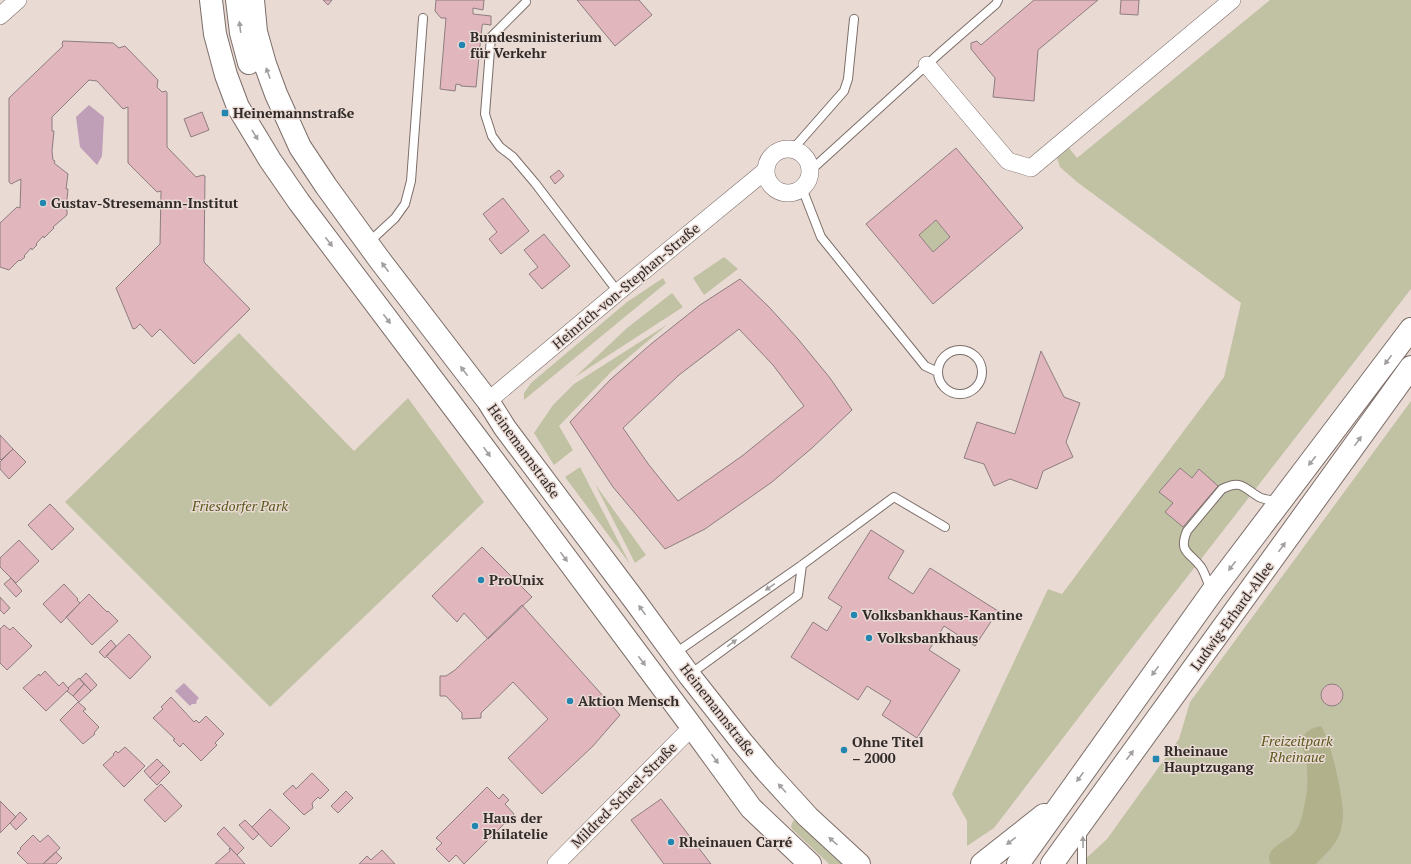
<svg xmlns="http://www.w3.org/2000/svg" width="1411" height="864" font-family="'PT Serif',serif">
	<rect width="100%" height="100%" fill="#eadad4"/>
	<!-- green -->
	<path fill="#c1c2a4" d="M 1270,0 L 1411,0 L 1411,289 L 1135,644 L 994,828 L 967,846 L 967,821 L 952,794 L 1048,589 L 1062,594 L 1224,377 L 1241,303 L 1077,182 L 1060,167 L 1057,158 L 1069,148 L 1077,158 Z
		M 936,220 L 950,237 L 933,252 L 919,235 Z
		M 724,257 L 738,269 L 704,295 L 693,278 Z
		M 663,278 L 666,283 L 524,400 L 524,393 L 531,383 L 627,302 Z
		M 672,293 L 683,307 L 575,377 L 627,328 Z
		M 668,324 L 611,372 L 559,426 L 573,450 L 554,465 L 534,433 L 553,405 L 574,384 Z
		M 239,333 L 354,451 L 408,398 L 484,502 L 270,707 L 65,502 Z
		M 1411,401 L 1411,864 L 1080,864 L 1107,839 L 1179,739 L 1190,702 Z
		M 580,467 L 630,564 L 565,477 Z
		M 595,484 L 646,555 L 635,563 Z
		M 795,820 L 798,821 L 844,864 L 829,864 L 792,829 L 791,826 L 793,821 Z"/>
	<!-- forest -->
	<path fill="#b1b28c" d="M 1321,726 C 1330,738 1340,785 1342,802 C 1344,812 1343,823 1340,833 C 1337,844 1324,856 1316,864 L 1271,864 C 1262,849 1286,842 1294,833 C 1301,826 1303,812 1305,802 C 1308,790 1308,772 1306,759 C 1306,754 1302,750 1302,745 C 1300,733 1311,728 1321,726 Z"/>
	<!-- water -->
	<path fill="#bf9eb8" d="M 89,105 L 104,117 L 102,156 L 97,165 L 80,147 L 76,117 Z
		M 184,683 L 199,698 L 197,700 L 196,704 L 192,704 L 190,706 L 175,691 Z"/>
	<!-- building -->
	<path fill="#e2b6bd" stroke="#8d7d80" fill-rule="evenodd" d="M 323,0 L 332,0 L 328,5 Z
		M 436,0 L 484,0 L 483,10 L 473,8 L 473,14 L 491,16 L 491,25 L 483,24 L 482,26 L 476,87 L 461,86 L 461,85 L 456,84 L 455,91 L 440,89 L 446,18 L 441,18 L 435,11 Z
		M 577,0 L 639,0 L 652,15 L 615,46 Z
		M 1034,0 L 1098,0 L 1038,50 L 1034,101 L 993,97 L 995,78 L 971,49 L 971,43 L 977,41 L 981,45 Z
		M 1121,0 L 1139,0 L 1138,15 L 1120,14 Z
		M 63,41 L 113,43 L 119,48 L 125,46 L 158,80 L 157,87 L 162,92 L 166,91 L 167,93 L 167,147 L 196,177 L 203,175 L 205,176 L 204,262 L 250,309 L 194,364 L 160,329 L 152,337 L 140,324 L 136,328 L 133,329 L 116,288 L 160,244 L 161,191 L 157,192 L 128,163 L 128,107 L 123,109 L 97,81 L 89,80 L 52,117 L 52,131 L 54,131 L 52,151 L 53,160 L 55,161 L 54,163 L 68,174 L 66,189 L 68,189 L 66,210 L 67,210 L 67,215 L 53,227 L 54,228 L 44,238 L 43,236 L 36,244 L 37,245 L 32,250 L 31,248 L 24,256 L 25,257 L 20,261 L 19,260 L 9,270 L 0,267 L 0,223 L 17,207 L 20,208 L 21,179 L 11,184 L 9,182 L 9,98 L 63,46 L 62,44 Z
		M 202,112 L 209,130 L 191,137 L 184,119 Z
		M 956,148 L 1023,228 L 933,304 L 866,224 ZM 936,220 L 950,237 L 933,252 L 919,235 Z
		M 559,170 L 564,176 L 555,184 L 550,177 Z
		M 503,198 L 529,231 L 501,254 L 489,239 L 497,232 L 483,214 Z
		M 544,234 L 570,266 L 542,289 L 529,274 L 538,267 L 524,250 Z
		M 740,279 L 769,307 L 798,339 L 830,378 L 852,410 L 812,448 L 772,482 L 705,529 L 665,549 L 613,487 L 570,422 L 610,380 L 651,344 L 700,305 ZM 739,329 L 773,365 L 804,406 L 742,456 L 678,501 L 649,465 L 623,428 L 679,375 Z
		M 1041,351 L 1064,397 L 1080,403 L 1066,442 L 1073,457 L 1043,471 L 1037,489 L 1010,479 L 994,486 L 984,464 L 964,458 L 977,422 L 1015,434 Z
		M 0,435 L 13,449 L 1,460 L 0,459 Z
		M 13,449 L 26,462 L 9,479 L 0,469 L 0,462 Z
		M 1180,468 L 1192,478 L 1199,469 L 1218,486 L 1183,527 L 1165,512 L 1173,503 L 1159,492 Z
		M 50,504 L 74,529 L 52,550 L 28,525 Z
		M 871,530 L 904,551 L 888,578 L 913,594 L 930,568 L 998,611 L 975,646 L 944,626 L 929,650 L 960,670 L 917,738 L 882,715 L 891,701 L 867,686 L 858,700 L 791,657 L 813,622 L 827,631 L 842,607 L 828,598 Z
		M 19,540 L 39,561 L 16,583 L 0,567 L 0,558 Z
		M 482,547 L 532,597 L 488,639 L 464,613 L 457,622 L 432,596 Z
		M 11,578 L 22,591 L 16,597 L 4,584 Z
		M 64,584 L 78,599 L 77,600 L 80,603 L 61,623 L 43,604 Z
		M 89,594 L 107,612 L 108,611 L 118,621 L 92,645 L 66,617 Z
		M 0,597 L 10,608 L 4,614 L 0,610 Z
		M 522,605 L 620,715 L 593,746 L 542,794 L 508,758 L 548,719 L 513,682 L 481,713 L 481,718 L 462,719 L 462,713 L 446,696 L 440,696 L 440,676 L 446,676 L 455,670 Z
		M 4,625 L 10,630 L 13,627 L 32,646 L 7,670 L 0,663 L 0,629 Z
		M 129,634 L 151,657 L 130,679 L 106,656 Z
		M 111,640 L 116,646 L 105,658 L 99,652 Z
		M 45,671 L 59,686 L 63,682 L 69,689 L 46,711 L 23,688 L 39,674 L 40,676 Z
		M 86,673 L 97,685 L 91,691 L 80,679 Z
		M 79,678 L 84,684 L 73,696 L 67,691 L 69,689 L 68,688 Z
		M 84,684 L 91,691 L 79,702 L 73,696 Z
		M1321 695a11 11 0 1 1 22 0a11 11 0 1 1-22 0Z
		M 171,697 L 194,722 L 196,720 L 199,723 L 206,716 L 224,734 L 215,743 L 217,745 L 201,761 L 183,743 L 180,747 L 173,740 L 175,739 L 153,718 L 163,709 L 161,707 Z
		M 78,702 L 86,709 L 83,711 L 99,727 L 94,733 L 95,734 L 83,744 L 60,720 Z
		M 125,747 L 145,766 L 124,787 L 103,765 L 114,755 L 113,754 L 116,751 L 118,753 Z
		M 157,759 L 163,765 L 150,778 L 144,771 Z
		M 163,765 L 170,772 L 157,785 L 150,778 Z
		M 312,773 L 329,790 L 320,799 L 318,797 L 312,803 L 313,808 L 304,815 L 283,794 L 293,785 L 296,789 Z
		M 161,784 L 182,806 L 165,822 L 144,800 Z
		M 487,787 L 499,799 L 503,794 L 509,800 L 505,804 L 514,814 L 464,864 L 456,855 L 449,862 L 436,849 L 442,843 L 436,838 Z
		M 346,791 L 353,798 L 338,813 L 331,806 Z
		M 661,799 L 711,864 L 664,864 L 631,820 Z
		M 0,801 L 16,817 L 0,833 Z
		M 270,809 L 290,828 L 271,847 L 252,827 Z
		M 20,812 L 27,819 L 16,830 L 10,823 Z
		M 245,820 L 259,834 L 253,840 L 239,825 Z
		M 224,827 L 244,848 L 237,855 L 217,834 Z
		M 33,835 L 40,842 L 48,835 L 60,848 L 43,864 L 28,864 L 17,853 L 21,849 L 20,848 Z
		M 230,848 L 237,855 L 245,864 L 215,864 L 230,851 L 229,849 Z
		M 382,850 L 395,864 L 359,864 L 367,856 L 371,860 Z
		M 56,852 L 62,858 L 56,864 L 43,864 Z"/>
	<g fill="none" stroke-linecap="round" stroke-linejoin="round">
		<defs>
			<path id="lane" d="M 526,2 L 491,37 L 485,114 L 492,136 L 500,147 L 513,157 L 535,183 L 618,292
				M 793,149 L 844,91 L 848,79 L 854,19
				M 810,171 L 941,52 L 996,4 L 998,0
				M 802,188 L 821,237 L 925,366 L 938,372
				M 368,243 L 395,218 L 405,204 L 411,181 L 423,18
				M938 372a22 22 0 1 1 44 0a22 22 0 1 1-44 0Z
				M 1211,591 C 1208,583 1205,573 1201,567 C 1190,552 1178,553 1187,531 L 1222,489 C 1241,479 1244,488 1259,497 C 1264,500 1272,500 1278,501
				M 674,654 L 802,565 L 894,497 L 945,527
				M 689,675 L 798,595 L 802,565
				M 1082,864 L 1082,831"/>
			<path id="street" d="M 0,16 L 18,0
				M 927,65 L 1008,161 L 1031,168 L 1232,0
				M766 171a22 22 0 1 1 44 0a22 22 0 1 1-44 0Z
				M 488,401 L 618,292 L 765,171
				M 556,864 L 692,727"/>
			<path id="secondary" d="M 211,0 L 215,34 L 226,75 L 238,107 L 270,160 L 299,202 L 482,445 L 692,727 L 751,808 L 810,864
				M 237,0 L 241,33 L 249,63
				M 253,0 L 256,32 L 265,64 L 276,94 L 300,147 L 326,186 L 379,259 L 488,401 L 505,428 L 635,601 L 689,675 L 741,741 L 767,772 L 808,817 L 859,864
				M 982,864 L 1044,815
				M 1018,864 L 1212,592 L 1411,329
				M 1052,864 L 1411,367"/>
		</defs>
		<!-- lane casing -->
		<use href="#lane" stroke="#7c6e69" stroke-width="10"/>
		<!-- street casing -->
		<use href="#street" stroke="#7c6e69" stroke-width="18"/>
		<!-- secondary casing -->
		<use href="#secondary" stroke="#7c6e69" stroke-width="24"/>
		<!-- lane -->
		<use href="#lane" stroke="#fff" stroke-width="8"/>
		<!-- street -->
		<use href="#street" stroke="#fff" stroke-width="17"/>
		<!-- secondary -->
		<use href="#secondary" stroke="#fff" stroke-width="22"/>
	</g>
	<!-- one-way arrows -->
	<defs><path id="oneway-solid" d="M-6-.8H1V-3.2L6.5 0L1 3.2V.8H-6Z"/></defs>
	<g fill="#a29f9e">
		<use href="#oneway-solid" transform="translate(240 27) rotate(-97)"/>
		<use href="#oneway-solid" transform="translate(268 73) rotate(-110)"/>
		<use href="#oneway-solid" transform="translate(255 135) rotate(58)"/>
		<use href="#oneway-solid" transform="translate(329 242) rotate(53)"/>
		<use href="#oneway-solid" transform="translate(385 267) rotate(-127)"/>
		<use href="#oneway-solid" transform="translate(387 319) rotate(53)"/>
		<use href="#oneway-solid" transform="translate(1388 360) rotate(127)"/>
		<use href="#oneway-solid" transform="translate(464 371) rotate(-127)"/>
		<use href="#oneway-solid" transform="translate(1358 441) rotate(-54)"/>
		<use href="#oneway-solid" transform="translate(487 452) rotate(54)"/>
		<use href="#oneway-solid" transform="translate(1312 461) rotate(128)"/>
		<use href="#oneway-solid" transform="translate(1282 547) rotate(-54)"/>
		<use href="#oneway-solid" transform="translate(564 557) rotate(54)"/>
		<use href="#oneway-solid" transform="translate(1232 566) rotate(127)"/>
		<use href="#oneway-solid" transform="translate(770 587) rotate(145)"/>
		<use href="#oneway-solid" transform="translate(642 610) rotate(-126)"/>
		<use href="#oneway-solid" transform="translate(732 643) rotate(-36)"/>
		<use href="#oneway-solid" transform="translate(642 661) rotate(53)"/>
		<use href="#oneway-solid" transform="translate(1155 671) rotate(126)"/>
		<use href="#oneway-solid" transform="translate(1130 755) rotate(-53)"/>
		<use href="#oneway-solid" transform="translate(715 759) rotate(54)"/>
		<use href="#oneway-solid" transform="translate(1080 777) rotate(126)"/>
		<use href="#oneway-solid" transform="translate(782 788) rotate(-132)"/>
		<use href="#oneway-solid" transform="translate(833 841) rotate(-138)"/>
		<use href="#oneway-solid" transform="translate(1011 841) rotate(142)"/>
		<use href="#oneway-solid" transform="translate(1083 842) rotate(-91)"/>
	</g>
	<!-- markers -->
	<g fill="#2386b0" stroke="#eadad4" stroke-width="1.5">
		<circle cx="462" cy="45" r="4"/>
		<rect x="221" y="109" width="8" height="8" rx="2"/>
		<circle cx="43" cy="203" r="4"/>
		<circle cx="481" cy="580" r="4"/>
		<circle cx="854" cy="615" r="4"/>
		<circle cx="869" cy="638" r="4"/>
		<circle cx="570" cy="701" r="4"/>
		<circle cx="844" cy="750" r="4"/>
		<rect x="1152" y="755" width="8" height="8" rx="2"/>
		<circle cx="475" cy="826" r="4"/>
		<circle cx="671" cy="842" r="4"/>
	</g>
	<g text-anchor="middle" stroke-width="3" stroke-linejoin="round" paint-order="stroke">
		<!-- poi labels -->
		<g font-size="14" font-weight="bold" fill="#302a28" stroke="#eadad4" text-anchor="start">
			<text x="470" y="42">Bundesministerium<tspan x="470" dy="16">für Verkehr</tspan></text>
			<text x="233" y="118">Heinemannstraße</text>
			<text x="51" y="208">Gustav-Stresemann-Institut</text>
			<text x="489" y="585">ProUnix</text>
			<text x="862" y="620">Volksbankhaus-Kantine</text>
			<text x="877" y="643">Volksbankhaus</text>
			<text x="578" y="706">Aktion Mensch</text>
			<text x="852" y="747">Ohne Titel<tspan x="852" dy="16">– 2000</tspan></text>
			<text x="1164" y="756">Rheinaue<tspan x="1164" dy="16">Hauptzugang</tspan></text>
			<text x="483" y="823">Haus der<tspan x="483" dy="16">Philatelie</tspan></text>
			<text x="679" y="847">Rheinauen Carré</text>
		</g>
		<!-- street labels -->
		<g font-size="14" fill="#302a28" stroke="#eadad4">
			<text transform="translate(626 286) rotate(-40)" y="5">Heinrich-von-Stephan-Straße</text>
			<text transform="translate(524 451) rotate(54)" y="5">Heinemannstraße</text>
			<text transform="translate(1232 616) rotate(-54)" y="5">Ludwig-Erhard-Allee</text>
			<text transform="translate(718 710) rotate(52)" y="5">Heinemannstraße</text>
			<text transform="translate(624 795) rotate(-45)" y="5">Mildred-Scheel-Straße</text>
		</g>
		<!-- park labels -->
		<g font-size="14" font-style="italic" fill="#59581b" stroke="#eadad4">
			<text x="240" y="511">Friesdorfer Park</text>
			<text x="1297" y="746">Freizeitpark<tspan x="1297" dy="16">Rheinaue</tspan></text>
		</g>
	</g>
</svg>
